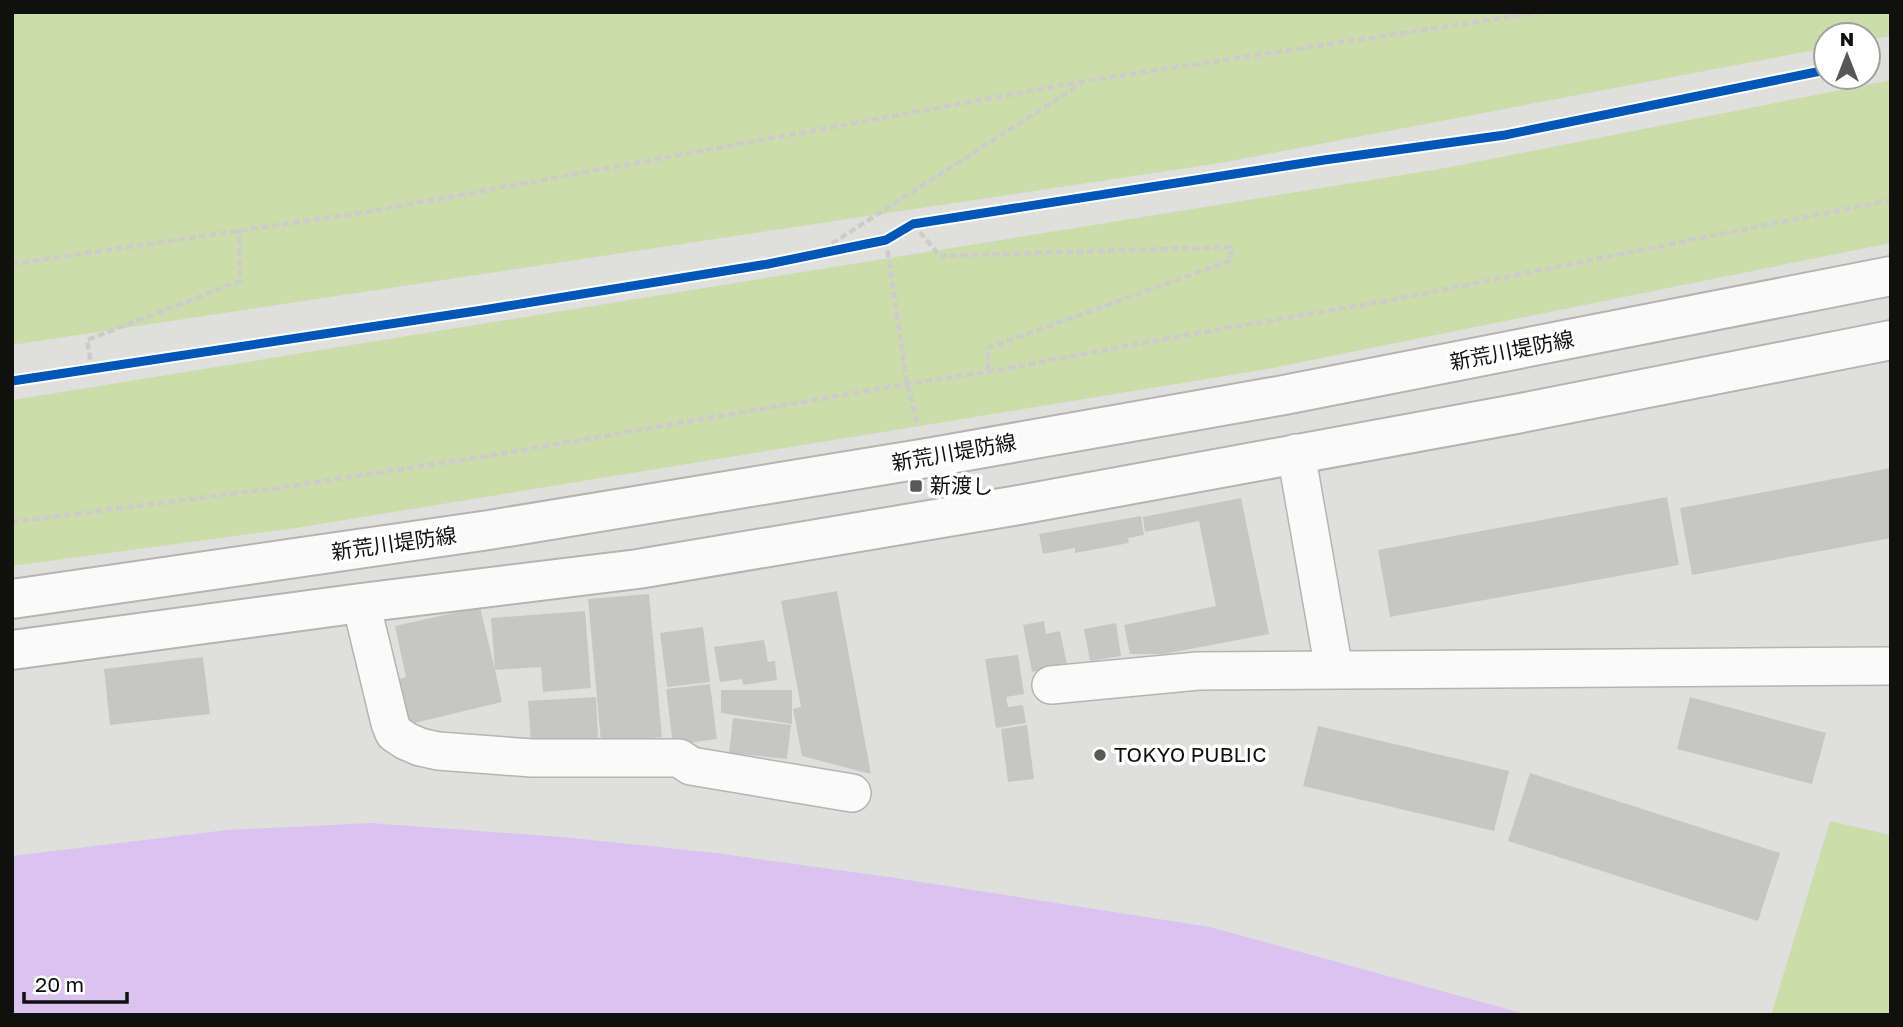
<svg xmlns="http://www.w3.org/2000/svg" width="1903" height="1027" font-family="'Golos Text','Noto Sans JP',sans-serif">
	<rect width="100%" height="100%" fill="#dfe0dd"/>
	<!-- green -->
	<path fill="#ccddac" d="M 12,12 L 1891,12 L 1891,36 L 1868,40 L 1868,35 L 1826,35 L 1826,48 L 1220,163 L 12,345 Z
		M 1891,80 L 1891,243 L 1268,369 L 296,528 L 12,566 L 12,400 L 1445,168 Z
		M 1830,821 L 1891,835 L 1891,1015 L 1771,1015 Z"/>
	<!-- water -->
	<path fill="#dac3f1" d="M 370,823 L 562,837 L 716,853 L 889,877 L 1210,927 L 1529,1015 L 12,1015 L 12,856 L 227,830 Z"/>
	<!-- building -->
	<path fill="#c6c7c5" d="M 1891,468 L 1891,538 L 1692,575 L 1680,508 Z
		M 1667,497 L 1679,565 L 1390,617 L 1378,550 Z
		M 1241,498 L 1269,634 L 1164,654 L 1130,654 L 1124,625 L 1216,606 L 1199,521 L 1145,532 L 1143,517 Z
		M 1141,516 L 1144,535 L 1128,538 L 1129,543 L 1075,553 L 1075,548 L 1043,554 L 1039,534 Z
		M 837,591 L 871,774 L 802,756 L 793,709 L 801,707 L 781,601 Z
		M 649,594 L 662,737 L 601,742 L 588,599 Z
		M 480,607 L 495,670 L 491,618 L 585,611 L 591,688 L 543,692 L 541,667 L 495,670 L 502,702 L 402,726 L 391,681 L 406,677 L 395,626 Z
		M 1044,621 L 1046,634 L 1060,631 L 1067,665 L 1032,672 L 1023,625 Z
		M 1116,623 L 1121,656 L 1090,661 L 1084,629 Z
		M 703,627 L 710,682 L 667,687 L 660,633 Z
		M 764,640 L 768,662 L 775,661 L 777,680 L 743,685 L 742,679 L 720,682 L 714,647 Z
		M 1018,655 L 1024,694 L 1006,697 L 1008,707 L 1023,705 L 1026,723 L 996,728 L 985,659 Z
		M 203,657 L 210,714 L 110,725 L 104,669 Z
		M 710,684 L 717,739 L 673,745 L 666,689 Z
		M 721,690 L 792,690 L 792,724 L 721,713 Z
		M 596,697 L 598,738 L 531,742 L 528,701 Z
		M 1690,697 L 1826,733 L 1812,784 L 1677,749 Z
		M 733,718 L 791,725 L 787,759 L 729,753 Z
		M 1027,725 L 1034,779 L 1008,782 L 1001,729 Z
		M 1318,726 L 1509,771 L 1494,831 L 1303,786 Z
		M 1530,773 L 1780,853 L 1758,921 L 1508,841 Z"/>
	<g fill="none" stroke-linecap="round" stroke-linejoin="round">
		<defs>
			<path id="minor" d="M 1296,453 L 1334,670
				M 361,603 L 390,723 L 394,733 L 406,741 L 420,747 L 438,751 L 532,758 L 679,758 L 691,766 L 852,793
				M 1051,685 L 1198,671 L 1891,666"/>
			<path id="major" d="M 12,599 L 489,530 L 927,458 L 1284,395 L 1891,276
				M 12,650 L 361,603 L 638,569 L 1019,505 L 1516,414 L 1891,340"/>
		</defs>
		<!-- minor casing -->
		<use href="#minor" stroke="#b4b4b2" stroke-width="40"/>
		<!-- major casing -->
		<use href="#major" stroke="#b4b4b2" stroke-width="42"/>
		<!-- path -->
		<path stroke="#cccccb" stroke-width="4.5" stroke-dasharray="7 3.5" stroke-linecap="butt" d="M 913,224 L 940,256 L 1230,247 L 1232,260 L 988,348 L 988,372
			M 886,240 L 907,384 L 918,425
			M 814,255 L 1081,84
			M 12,264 L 367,212 L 1085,81 L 1542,12
			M 92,370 L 87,340 L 240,281 L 239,230
			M 12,522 L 277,488 L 487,456 L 907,384 L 988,372 L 1181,336 L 1386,301 L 1891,200"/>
		<!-- minor -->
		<use href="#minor" stroke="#fafafa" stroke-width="37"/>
		<!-- major -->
		<use href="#major" stroke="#fafafa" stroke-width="38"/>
		<defs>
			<path id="cycleway" d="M 12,381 L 483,310 L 768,264 L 886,240 L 913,224 L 1324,160 L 1505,135 L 1826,70"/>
		</defs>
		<!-- cycleway casing -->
		<use href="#cycleway" stroke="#fff" stroke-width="13"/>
		<!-- cycleway -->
		<use href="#cycleway" stroke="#0057b8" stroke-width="9"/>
	</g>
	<!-- markers -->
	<g fill="#585957" stroke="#fff" stroke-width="2.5">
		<rect x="909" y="479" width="14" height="14" rx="3.5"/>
		<circle cx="1100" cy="755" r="7"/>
	</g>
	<g text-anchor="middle" stroke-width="7" stroke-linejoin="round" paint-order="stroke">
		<!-- street labels -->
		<g font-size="21" fill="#10110f" stroke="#fff">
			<text transform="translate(1512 351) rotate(-11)" y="7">新荒川堤防線</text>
			<text transform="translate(954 453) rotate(-10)" y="7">新荒川堤防線</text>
			<text transform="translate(394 544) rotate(-8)" y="7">新荒川堤防線</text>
		</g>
		<!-- poi labels -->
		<g font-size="21" fill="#10110f" stroke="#fff" text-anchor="start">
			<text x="930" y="493">新渡し</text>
			<text x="1114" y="762">TOKYO PUBLIC</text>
		</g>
	</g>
	<!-- border -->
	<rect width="1903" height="1027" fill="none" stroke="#10110f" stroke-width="28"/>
	<!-- north arrow -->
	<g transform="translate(1847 56)"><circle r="33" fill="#ffffff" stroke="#9fa09f" stroke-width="2"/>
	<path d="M0-5L12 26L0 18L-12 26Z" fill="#585957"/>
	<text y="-10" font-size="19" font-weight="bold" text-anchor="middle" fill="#10110f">N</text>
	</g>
	<!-- scale -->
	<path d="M24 992v10h103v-10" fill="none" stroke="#10110f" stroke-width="3.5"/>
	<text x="35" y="992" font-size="21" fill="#10110f" stroke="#ffffff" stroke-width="5" paint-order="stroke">20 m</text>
</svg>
